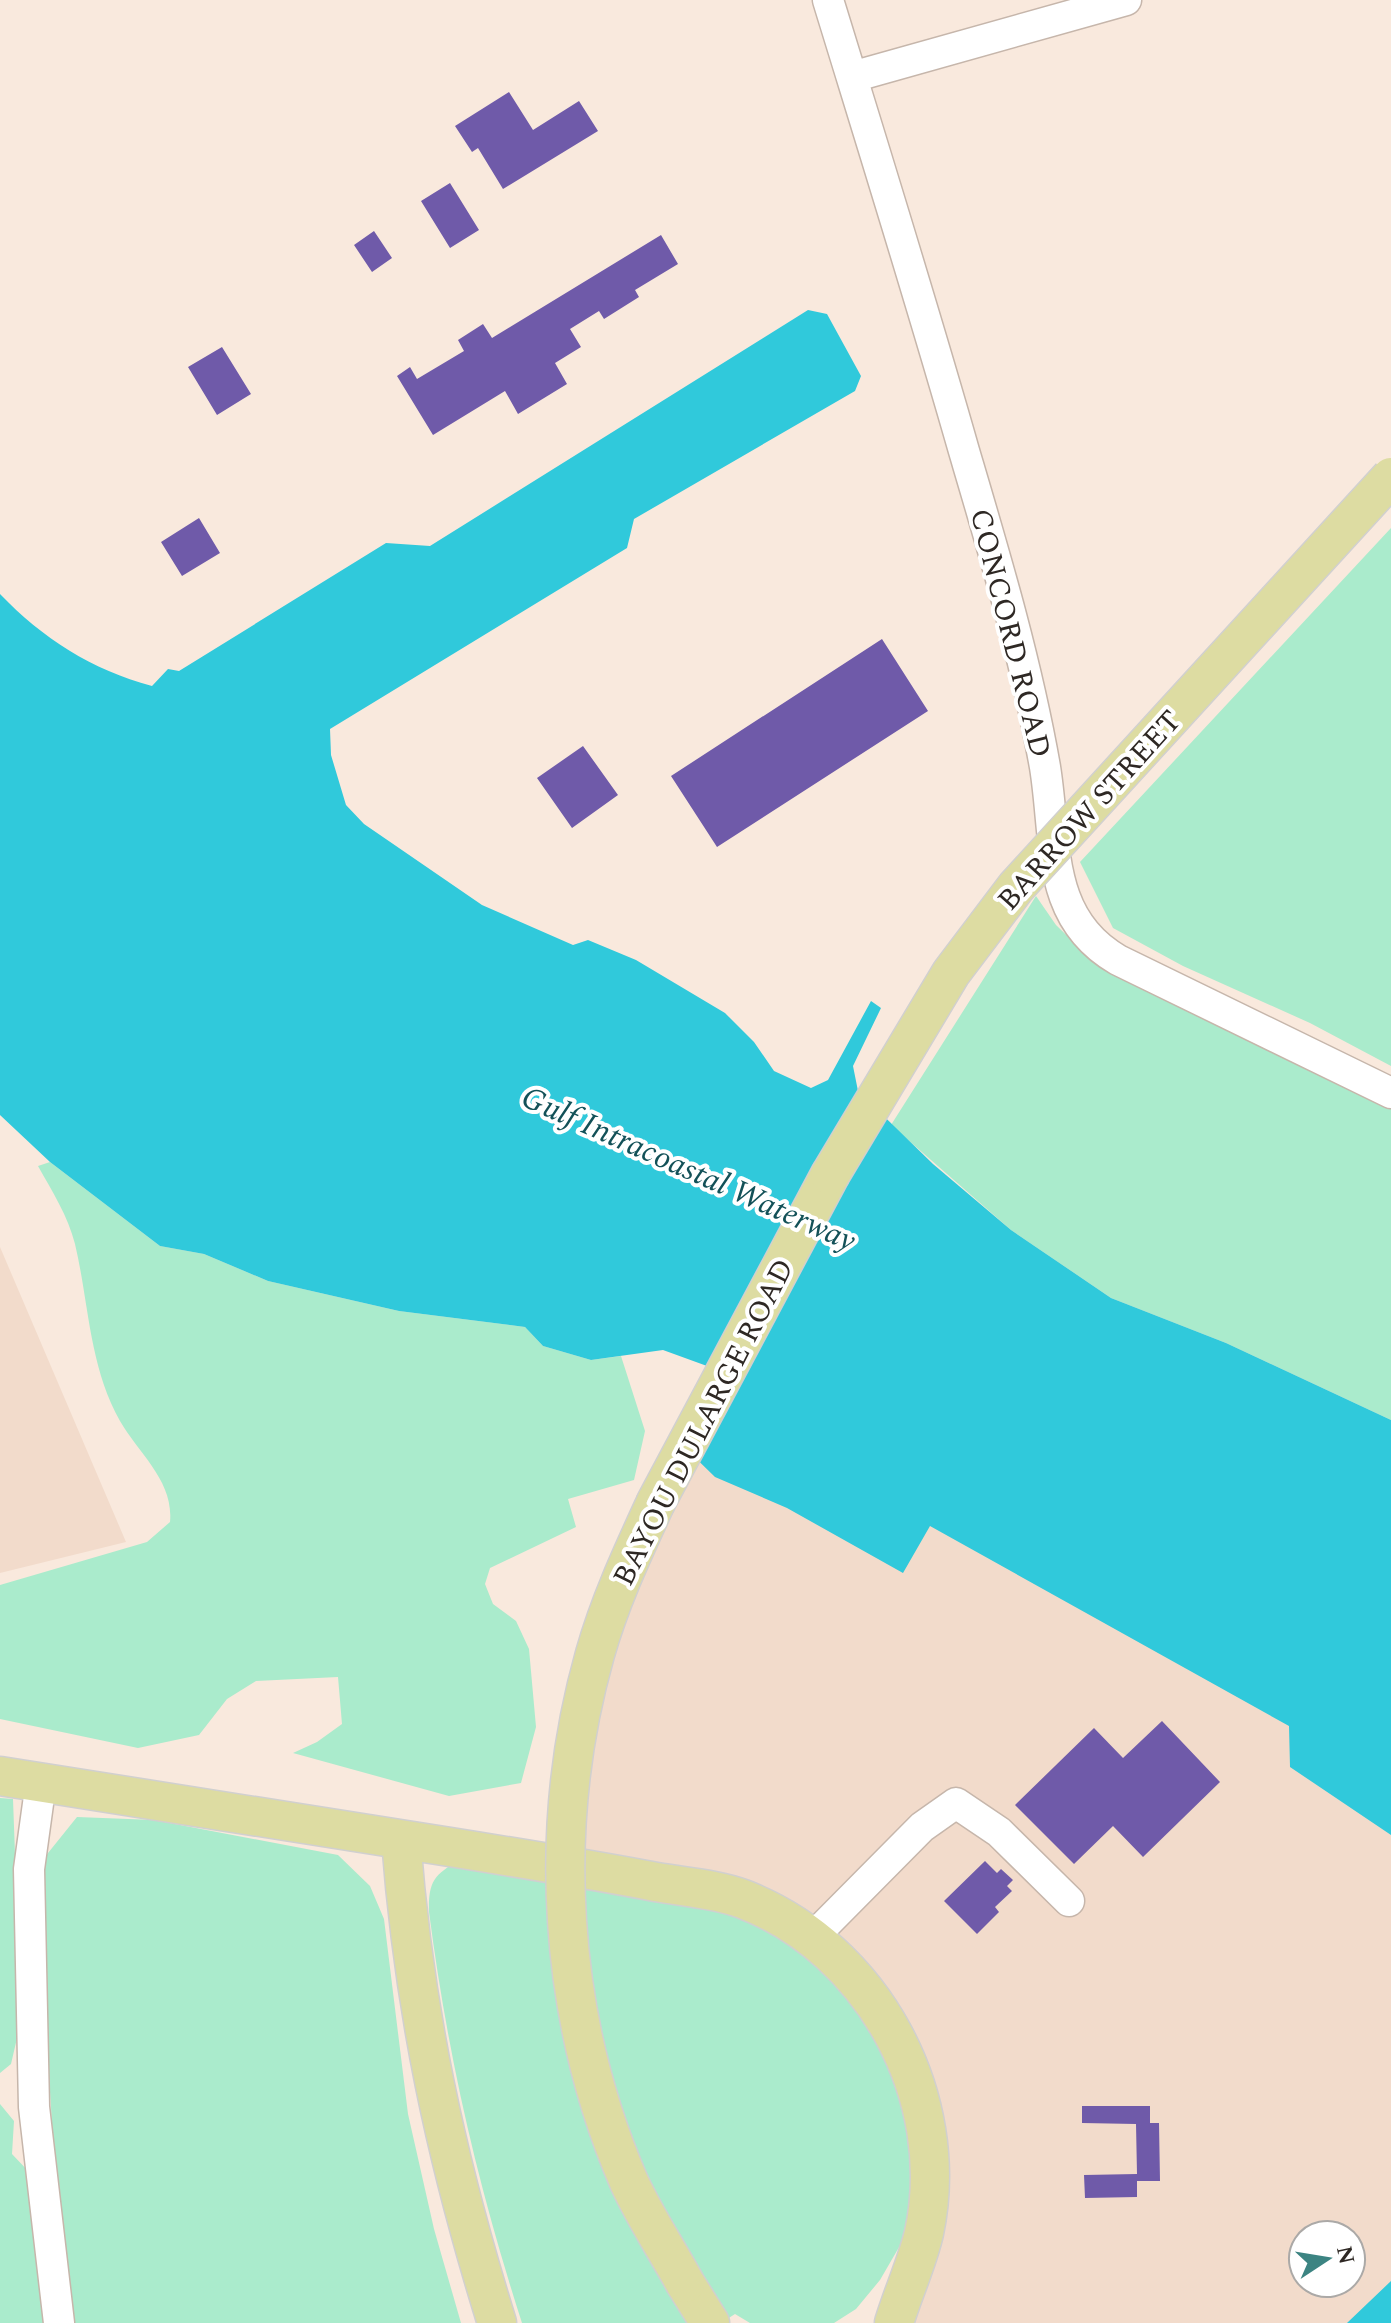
<svg xmlns="http://www.w3.org/2000/svg" width="1391" height="2323" font-family="Spectral,serif">
	<rect width="100%" height="100%" fill="#f9e9dd"/>
	<!-- built -->
	<path fill="#f2dbcb" fill-rule="evenodd" d="M 0,1247 L 126,1542 L 0,1573 Z
		M 928,1449 L 1391,1732 L 1391,2323 L 909,2323 L 938,2237 L 581,1854 L 589,1750 L 630,1595 L 700,1452 ZM 1303,2235 L 1351,2235 L 1351,2283 L 1303,2283 Z"/>
	<!-- green -->
	<path fill="#aaebcc" d="M 1391,528 L 1391,1066 L 1310,1023 L 1183,966 L 1113,928 L 1080,862 Z
		M 1036,896 L 1056,925 L 1089,957 L 1244,1029 L 1391,1105 L 1391,1420 L 1226,1343 L 1111,1298 L 1011,1230 L 891,1125 Z
		M 50,1162 L 160,1246 L 204,1254 L 268,1281 L 399,1311 L 525,1327 L 543,1346 L 591,1360 L 621,1356 L 645,1431 L 634,1480 L 568,1499 L 576,1527 L 490,1568 L 485,1584 L 493,1604 L 516,1621 L 529,1649 L 536,1727 L 521,1783 L 449,1796 L 293,1753 L 317,1742 L 342,1724 L 338,1677 L 256,1681 L 227,1699 L 199,1735 L 138,1748 L 0,1719 L 0,1585 L 147,1542 L 170,1522 C 174,1481 139,1454 120,1421 C 89,1366 89,1303 75,1244 C 68,1216 52,1191 38,1166 Z
		M 0,1798 L 13,1799 L 21,2021 L 11,2064 L 0,2073 Z
		M 77,1817 L 154,1820 L 338,1855 L 370,1886 L 384,1919 L 408,2114 L 434,2229 L 461,2323 L 69,2323 L 63,2301 L 43,1979 L 44,1858 Z
		M 464,1858 L 742,1909 L 822,1957 L 891,2050 L 914,2141 L 909,2230 L 880,2280 L 856,2309 L 834,2323 L 750,2323 L 735,2314 L 721,2323 L 522,2323 C 477,2183 448,2057 429,1912 C 428,1879 436,1873 464,1858 Z
		M 0,2104 L 14,2121 L 12,2154 L 30,2173 L 47,2323 L 0,2323 Z"/>
	<!-- water -->
	<path fill="#30c9db" d="M 808,310 L 827,314 L 861,376 L 855,391 L 634,519 L 627,548 L 330,729 L 331,755 L 346,805 L 364,824 L 482,905 L 573,945 L 588,940 L 636,960 L 725,1013 L 754,1042 L 774,1071 L 811,1088 L 828,1080 L 871,1001 L 881,1008 L 853,1066 L 858,1091 L 933,1164 L 1011,1230 L 1111,1298 L 1226,1343 L 1391,1420 L 1391,1835 L 1290,1767 L 1289,1726 L 930,1526 L 903,1573 L 787,1508 L 715,1477 L 674,1437 L 707,1366 L 663,1350 L 591,1360 L 543,1346 L 525,1327 L 399,1311 L 268,1281 L 204,1254 L 160,1246 L 50,1162 L 0,1115 L 0,594 C 42,638 92,670 152,686 L 168,669 L 179,671 L 386,543 L 430,546 Z
		M 1391,2281 L 1391,2323 L 1347,2323 Z"/>
	<!-- building -->
	<path fill="#6f5aa9" d="M 509,92 L 533,130 L 579,101 L 598,131 L 503,189 L 478,148 L 472,152 L 455,126 Z
		M 450,183 L 479,230 L 450,248 L 421,201 Z
		M 374,231 L 392,258 L 372,272 L 354,245 Z
		M 661,235 L 678,264 L 635,290 L 639,297 L 604,319 L 599,311 L 570,329 L 581,347 L 555,363 L 567,384 L 518,414 L 505,391 L 433,435 L 397,376 L 410,367 L 417,379 L 464,351 L 458,340 L 483,324 L 492,338 Z
		M 222,347 L 251,394 L 217,415 L 188,367 Z
		M 199,518 L 220,553 L 182,576 L 161,542 Z
		M 882,639 L 928,711 L 717,847 L 671,776 Z
		M 583,746 L 618,795 L 572,828 L 537,778 Z
		M 1162,1721 L 1220,1782 L 1143,1857 L 1113,1826 L 1074,1864 L 1015,1805 L 1094,1728 L 1123,1758 Z
		M 985,1861 L 997,1873 L 1001,1869 L 1013,1880 L 1007,1886 L 1012,1891 L 995,1907 L 999,1912 L 977,1934 L 944,1901 Z
		M 1082,2106 L 1150,2106 L 1150,2123 L 1159,2123 L 1160,2181 L 1137,2181 L 1137,2197 L 1085,2198 L 1084,2175 L 1137,2174 L 1136,2124 L 1082,2123 Z"/>
	<g fill="none" stroke-linecap="round" stroke-linejoin="round">
		<defs>
			<path id="minor" d="M 828,0 C 874,150 921,300 964,451 C 995,556 1026,659 1045,767 C 1057,841 1045,918 1118,960 L 1391,1093
				M 852,77 L 1126,0
				M 41,1782 L 29,1869 L 34,2107 L 59,2323
				M 813,1937 L 922,1827 L 956,1803 L 999,1832 L 1069,1901"/>
			<path id="major" d="M 656,1502 L 830,1175
				M 0,1776 C 150,1800 300,1824 450,1847 C 519,1858 588,1869 656,1882 C 684,1887 717,1889 743,1899 C 873,1949 953,2097 924,2233 C 917,2263 903,2293 894,2323
				M 401,1840 C 414,2011 446,2159 497,2323
				M 685,2283 L 710,2323"/>
		</defs>
		<!-- minor casing -->
		<use href="#minor" stroke="#c6b6ab" stroke-width="33"/>
		<!-- major casing -->
		<use href="#major" stroke="#d1d0cf" stroke-width="41"/>
		<!-- minor -->
		<use href="#minor" stroke="#fff" stroke-width="30"/>
		<!-- major -->
		<use href="#major" stroke="#dddca2" stroke-width="38"/>
		<defs>
			<path id="major-bridge" d="M 830,1175 L 951,973 L 1016,887 L 1391,477
				M 656,1502 C 633,1552 610,1601 595,1654 C 546,1827 558,2017 629,2182 C 645,2217 667,2250 685,2283"/>
		</defs>
		<!-- major-bridge casing -->
		<use href="#major-bridge" stroke="#d1d0cf" stroke-width="41" stroke-linecap="butt"/>
		<!-- major-bridge -->
		<use href="#major-bridge" stroke="#dddca2" stroke-width="38"/>
	</g>
	<g text-anchor="middle" stroke-width="8" stroke-linejoin="round" paint-order="stroke">
		<!-- street labels -->
		<g font-size="30" fill="#2e2824" stroke="#fff">
			<text transform="translate(1011 633) rotate(76)" y="10">CONCORD ROAD</text>
			<text transform="translate(1089 810) rotate(-48)" y="10">BARROW STREET</text>
			<text transform="translate(703 1422) rotate(-63)" y="10">BAYOU DULARGE ROAD</text>
		</g>
		<!-- water labels -->
		<g font-size="32" font-style="italic" fill="#135158" stroke="#fff">
			<text transform="translate(689 1168) rotate(24)" y="11">Gulf Intracoastal Waterway</text>
		</g>
	</g>
	<!-- north arrow -->
	<g transform="translate(1327 2259) rotate(78)"><circle r="38" fill="#ffffff" stroke="#aba9a7" stroke-width="2"/>
	<path d="M0-6L14 30L0 20L-14 30Z" fill="#3c8482"/>
	<text y="-12" font-size="22" font-weight="bold" text-anchor="middle" fill="#2e2824">N</text>
	</g>
</svg>
